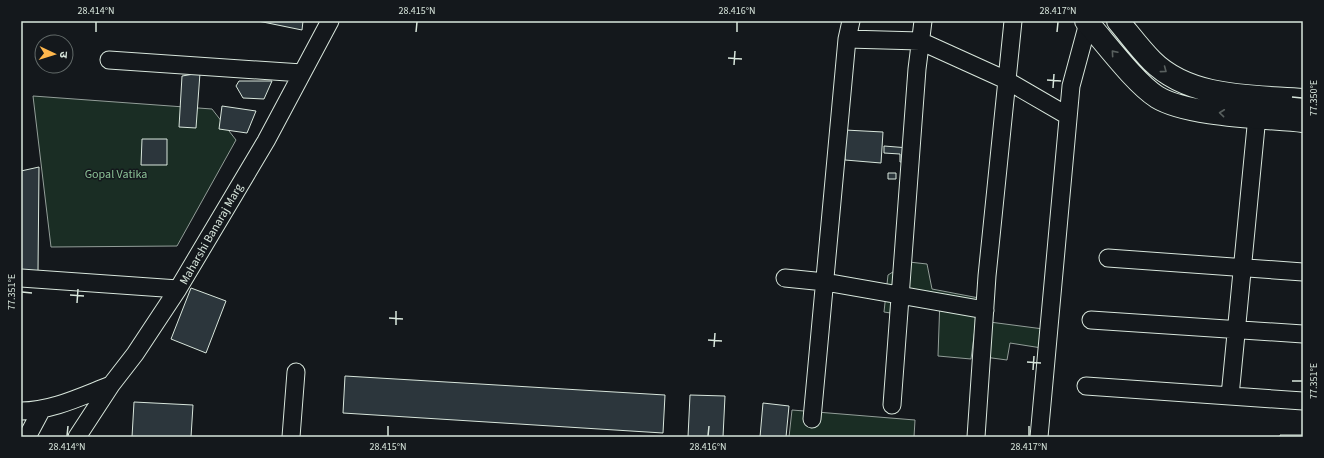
<svg xmlns="http://www.w3.org/2000/svg" width="1324" height="458" font-family="'Source Sans 3','Noto Sans Devanagari',sans-serif">
	<rect width="100%" height="100%" fill="#14181c"/>
	<!-- green -->
	<path fill="#1a2d24" stroke="#939e99" d="M 33,96 L 212,109 L 236,140 L 177,246 L 51,247 Z
		M 909,262 L 927,264 L 932,289 L 979,298 L 971,359 L 938,356 L 940,298 L 900,287 L 897,314 L 884,312 L 888,275 Z
		M 982,321 L 1051,330 L 1048,349 L 1010,343 L 1007,360 L 977,356 Z
		M 792,410 L 915,420 L 914,437 L 789,437 Z"/>
	<!-- building -->
	<path fill="#2c363c" stroke="#d8e6dc" d="M 258,21 L 303,21 L 302,30 Z
		M 200,73 L 196,128 L 179,127 L 182,76 Z
		M 239,81 L 272,81 L 264,99 L 243,98 L 236,86 Z
		M 222,106 L 256,111 L 247,133 L 219,129 Z
		M 845,130 L 883,132 L 881,163 L 845,160 Z
		M 142,139 L 167,139 L 167,165 L 141,165 Z
		M 884,146 L 909,148 L 908,162 L 900,162 L 900,154 L 884,153 Z
		M 39,167 L 38,272 L 21,270 L 21,171 Z
		M 888,173 L 896,173 L 896,179 L 888,179 Z
		M 191,288 L 226,301 L 206,353 L 171,339 Z
		M 345,376 L 665,395 L 663,433 L 343,413 Z
		M 690,395 L 725,396 L 723,437 L 688,437 Z
		M 134,402 L 193,405 L 191,437 L 132,437 Z
		M 763,403 L 789,406 L 786,437 L 760,437 Z
		M 1280,435 L 1303,435 L 1303,437 L 1280,437 Z"/>
	<g fill="none" stroke-linecap="round" stroke-linejoin="round">
		<defs>
			<path id="street" d="M 847,39 L 920,41 L 1006,80 L 1068,116
				M 109,60 L 302,73
				M 1108,258 L 1303,272
				M 21,278 L 178,289
				M 785,278 L 825,282 L 985,310
				M 1091,320 L 1303,334
				M 1086,386 L 1303,401
				M 1230,396 L 1257,116
				M 892,405 L 917,69 L 923,21
				M 21,411 C 52,411 82,396 111,385
				M 812,419 L 847,39 L 851,21
				M 27,437 L 42,409
				M 77,437 L 111,385 L 135,354 L 178,289 L 266,141 L 330,21
				M 291,437 L 296,372
				M 976,437 L 987,276 L 1013,21
				M 1039,437 L 1071,86 L 1088,23"/>
			<path id="secondary" d="M 1086,21 C 1105,42 1134,82 1157,97 C 1188,116 1265,117 1303,121
				M 1118,21 C 1129,34 1140,49 1152,61 C 1190,99 1253,96 1303,100"/>
		</defs>
		<!-- street casing -->
		<use href="#street" stroke="#d8e6dc" stroke-width="19"/>
		<!-- secondary casing -->
		<use href="#secondary" stroke="#d8e6dc" stroke-width="24"/>
		<!-- street -->
		<use href="#street" stroke="#14181c" stroke-width="17"/>
		<!-- secondary -->
		<use href="#secondary" stroke="#14181c" stroke-width="22"/>
	</g>
	<!-- one-way arrows -->
	<defs><path id="oneway-chevron" d="M-2-3.5L2.5 0L-2 3.5" fill="none" stroke-width="1.6" stroke-linecap="round" stroke-linejoin="round"/></defs>
	<g stroke="#59605f">
		<use href="#oneway-chevron" transform="translate(1114 53) rotate(-131)"/>
		<use href="#oneway-chevron" transform="translate(1164 70) rotate(37)"/>
		<use href="#oneway-chevron" transform="translate(1222 113) rotate(-174)"/>
	</g>
	<!-- ticks -->
	<path fill="none" stroke="#d8e6dc" stroke-width="1.5" d="M 96,32 L 96,22M 416,32 L 417,22M 737,32 L 737,22M 1057,32 L 1058,22M 728,58 L 742,59M 734,65 L 735,51M 1047,80 L 1061,81M 1053,88 L 1054,74M 1292,97 L 1302,98M 22,292 L 32,293M 70,295 L 84,296M 77,303 L 78,289M 389,318 L 403,319M 396,325 L 396,311M 708,340 L 722,341M 714,347 L 715,333M 1027,362 L 1041,363M 1033,370 L 1034,356M 1292,381 L 1302,381M 67,436 L 68,426M 388,436 L 388,426M 708,436 L 709,426M 1029,436 L 1029,426"/>
	<g text-anchor="middle" stroke-width="3" stroke-linejoin="round" paint-order="stroke">
		<!-- park labels -->
		<g font-size="12" fill="#8ac095" stroke="#14181c">
			<text x="116" y="178">Gopal Vatika</text>
		</g>
		<!-- street labels -->
		<g font-size="12" fill="#d8e6dc" stroke="#14181c">
			<text transform="translate(211 234) rotate(-60)" y="4">Maharshi Banaraj Marg</text>
		</g>
	</g>
	<!-- border -->
	<rect width="1324" height="458" fill="none" stroke="#14181c" stroke-width="44"/>
	<!-- north arrow -->
	<g transform="translate(54 54) rotate(94)"><circle r="19" fill="#14181c" stroke="#626a69"/>
	<path d="M0-3L7 15L0 10L-7 15Z" fill="#ffb74d"/>
	<text y="-6" font-size="11" font-weight="bold" text-anchor="middle" fill="#d8e6dc">उ</text>
	</g>
	<rect x="22" y="22" width="1280" height="414" fill="none" stroke="#d8e6dc" stroke-width="1.5"/>
	<g font-size="10" text-anchor="middle" fill="#d8e6dc">
		<text x="96" y="14">28.414°N</text>
		<text x="417" y="14">28.415°N</text>
		<text x="737" y="14">28.416°N</text>
		<text x="1058" y="14">28.417°N</text>
		<text transform="translate(1313 98) rotate(-90)" y="4">77.350°E</text>
		<text transform="translate(11 292) rotate(-90)" y="4">77.351°E</text>
		<text transform="translate(1313 381) rotate(-90)" y="4">77.351°E</text>
		<text x="67" y="450">28.414°N</text>
		<text x="388" y="450">28.415°N</text>
		<text x="708" y="450">28.416°N</text>
		<text x="1029" y="450">28.417°N</text>
	</g>
</svg>
